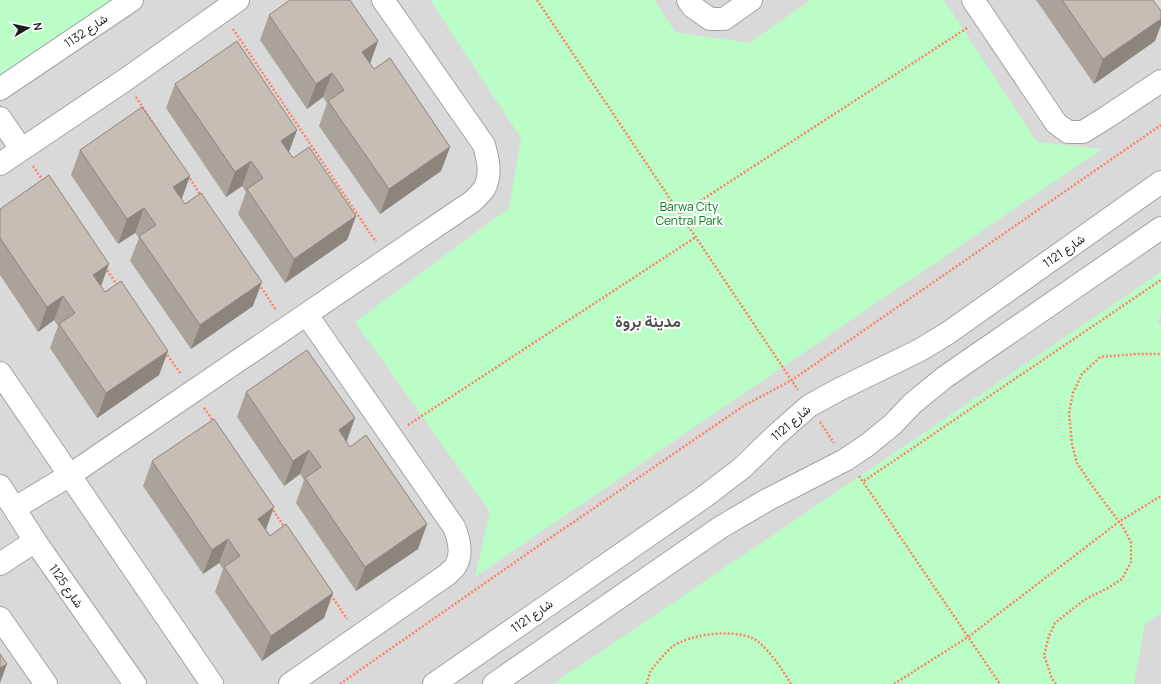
<svg xmlns="http://www.w3.org/2000/svg" width="1161" height="684" font-family="Manrope,Vazirmatn,sans-serif">
	<rect width="100%" height="100%" fill="#efebe1"/>
	<!-- residential -->
	<path fill="#dad9d9" d="M 0,0 L 1161,0 L 1161,684 L 0,684 Z"/>
	<!-- park -->
	<path fill="#bafdc6" d="M 0,0 L 123,0 L 0,87 Z
		M 430,0 L 654,0 L 675,32 L 749,43 L 811,0 L 944,0 L 1037,142 L 1102,149 L 475,577 L 490,512 L 355,322 L 509,208 L 521,138 Z
		M 1161,272 L 1161,312 L 1158,322 L 1161,326 L 1161,613 L 1145,624 L 1134,684 L 553,684 Z"/>
	<g fill="none" stroke-linecap="round" stroke-linejoin="round">
		<defs>
			<path id="minor" d="M 688,0 L 693,7 L 710,19 L 724,19 L 751,0
				M 973,0 L 1056,123 L 1068,132 L 1083,132 L 1107,117 L 1161,81
				M 0,89 L 132,0
				M 0,118 L 21,149
				M 0,164 L 125,80 L 238,0
				M 0,373 L 212,684
				M 0,486 L 35,541 L 135,684
				M 15,508 L 70,475 L 473,201 C 477,197 481,193 484,189 C 492,175 488,159 484,145 L 383,0
				M 0,564 L 35,541
				M 0,618 L 46,684
				M 290,684 L 448,574 C 450,571 455,568 456,565 C 463,553 459,539 454,527 L 307,315
				M 434,684 L 704,497 L 742,468 L 775,436 L 809,406 L 838,390 L 920,350 L 948,333 L 1161,182
				M 494,684 L 721,527 L 767,500 L 845,460 L 866,446 L 892,425 L 913,403 L 945,377 L 1161,228"/>
		</defs>
		<!-- minor casing -->
		<use href="#minor" stroke="#a3a3a3" stroke-width="24"/>
		<!-- path -->
		<path stroke="#ff8162" stroke-width="2.5" stroke-dasharray="2 2" stroke-linecap="butt" d="M 537,0 L 798,390
			M 233,29 L 376,242
			M 136,97 L 166,143
			M 33,166 L 44,182
			M 188,175 L 201,196
			M 680,214 L 967,28
			M 105,267 L 118,286
			M 259,284 L 276,310
			M 165,352 L 181,374
			M 204,408 L 214,422
			M 820,422 L 834,443
			M 408,425 L 696,237
			M 859,476 L 1000,684
			M 864,481 L 1161,280
			M 271,507 L 285,528
			M 331,595 L 347,619
			M 340,684 L 531,551 L 745,405 L 792,380 L 1161,125
			M 646,684 C 648,680 649,676 650,672 C 653,667 667,651 672,647 C 690,634 731,629 752,638 C 765,643 784,672 791,684
			M 894,684 L 968,637 L 1120,521 L 1161,496
			M 1056,684 L 1052,679 L 1044,655 L 1049,636 L 1055,623 L 1084,600 L 1108,588 L 1122,579 L 1131,562 L 1131,542 L 1123,527 L 1093,487 L 1077,463 L 1072,444 L 1069,413 L 1073,393 L 1082,374 L 1100,357 L 1137,354 L 1161,354"/>
		<!-- minor -->
		<use href="#minor" stroke="#fff" stroke-width="22"/>
	</g>
	<!-- wall -->
	<path fill="#aaa39b" d="M 1036,0 L 1153,0 L 1155,41 L 1094,84 Z
		M 269,15 L 378,41 L 370,64 L 374,69 L 450,147 L 441,171 L 380,214 L 319,126 L 327,103 L 323,97 L 307,109 L 260,40 Z
		M 175,84 L 297,130 L 289,152 L 293,158 L 356,216 L 347,240 L 285,283 L 238,214 L 246,192 L 242,186 L 226,197 L 166,108 Z
		M 80,150 L 190,176 L 181,199 L 253,306 L 191,349 L 130,261 L 139,238 L 135,233 L 118,244 L 71,175 Z
		M 0,209 L 101,287 L 105,292 L 168,351 L 159,375 L 97,418 L 50,348 L 58,326 L 54,320 L 38,332 L 0,275 Z
		M 246,392 L 355,418 L 346,441 L 350,447 L 427,524 L 418,549 L 356,591 L 296,503 L 304,480 L 300,474 L 284,486 L 237,417 Z
		M 152,461 L 266,530 L 270,536 L 333,593 L 324,618 L 262,661 L 215,592 L 223,569 L 219,563 L 203,574 L 143,486 Z"/>
	<!-- shaded-wall -->
	<path fill="#8b857e" d="M 1161,19 L 1161,25 L 1155,41 L 1094,84 L 1103,59 Z
		M 378,41 L 369,66 L 362,52 Z
		M 332,73 L 323,97 L 307,109 L 316,84 Z
		M 297,130 L 288,154 L 281,141 Z
		M 450,147 L 441,171 L 380,214 L 389,189 Z
		M 251,161 L 242,186 L 226,197 L 235,172 Z
		M 190,176 L 181,201 L 173,187 Z
		M 144,208 L 135,233 L 118,244 L 127,219 Z
		M 356,216 L 347,240 L 285,283 L 294,259 Z
		M 109,264 L 100,289 L 93,275 Z
		M 262,282 L 253,306 L 191,349 L 200,325 Z
		M 63,296 L 54,320 L 38,332 L 47,307 Z
		M 168,351 L 159,375 L 97,418 L 106,393 Z
		M 355,418 L 346,443 L 339,430 Z
		M 309,450 L 300,474 L 284,486 L 293,461 Z
		M 274,507 L 265,532 L 258,519 Z
		M 427,524 L 418,549 L 356,591 L 365,567 Z
		M 228,539 L 219,563 L 203,574 L 212,550 Z
		M 333,593 L 324,618 L 262,661 L 271,636 Z
		M 7,664 L 0,683 L 0,668 Z"/>
	<!-- building -->
	<path fill="#c6beb4" stroke="#8b857e" d="M 290,0 L 350,0 L 378,41 L 362,52 L 374,69 L 390,58 L 450,147 L 389,189 L 328,101 L 344,90 L 332,73 L 316,84 L 269,15 Z
		M 1062,0 L 1153,0 L 1161,11 L 1161,19 L 1103,59 Z
		M 237,41 L 297,130 L 281,141 L 293,158 L 309,147 L 356,216 L 294,259 L 247,189 L 263,178 L 251,161 L 235,172 L 175,84 Z
		M 142,107 L 190,176 L 173,187 L 185,204 L 201,193 L 262,282 L 200,325 L 139,236 L 156,225 L 144,208 L 127,219 L 80,150 Z
		M 49,175 L 109,264 L 93,275 L 105,292 L 121,281 L 168,351 L 106,393 L 59,324 L 75,313 L 63,296 L 47,307 L 0,238 L 0,209 Z
		M 307,350 L 355,418 L 339,430 L 350,447 L 366,435 L 427,524 L 365,567 L 305,478 L 321,467 L 309,450 L 293,461 L 246,392 Z
		M 214,419 L 274,507 L 258,519 L 270,536 L 286,524 L 333,593 L 271,636 L 224,567 L 240,556 L 228,539 L 212,550 L 152,461 Z
		M 0,654 L 7,664 L 0,668 Z"/>
	<g text-anchor="middle" stroke-width="4" stroke-linejoin="round" paint-order="stroke">
		<!-- street labels -->
		<g font-size="12" fill="#1c1c1c" stroke="#fff">
			<text transform="translate(86 31) rotate(-34)" y="4">شارع 1132</text>
			<text transform="translate(1064 251) rotate(-35)" y="4">شارع 1121</text>
			<text transform="translate(791 423) rotate(-41)" y="4">شارع 1121</text>
			<text transform="translate(66 586) rotate(55)" y="4">شارع 1125</text>
			<text transform="translate(532 616) rotate(-35)" y="4">شارع 1121</text>
		</g>
		<!-- park labels -->
		<g font-size="12" fill="#04811b" stroke="#fff">
			<text x="689" y="211">Barwa City<tspan x="689" dy="14">Central Park</tspan></text>
		</g>
		<!-- district labels -->
		<g font-size="16" font-weight="bold" fill="#4f4f4f" stroke="#fff">
			<text x="648" y="327">مدينة بروة</text>
		</g>
	</g>
	<!-- north arrow -->
	<g transform="translate(28 28) rotate(81)" stroke="#ffffff" stroke-width="3" paint-order="stroke">
	<path d="M0-3L7 15L0 10L-7 15Z" fill="#1c1c1c"/>
	<text y="-6" font-size="11" font-weight="bold" text-anchor="middle" fill="#1c1c1c">N</text>
	</g>
</svg>
